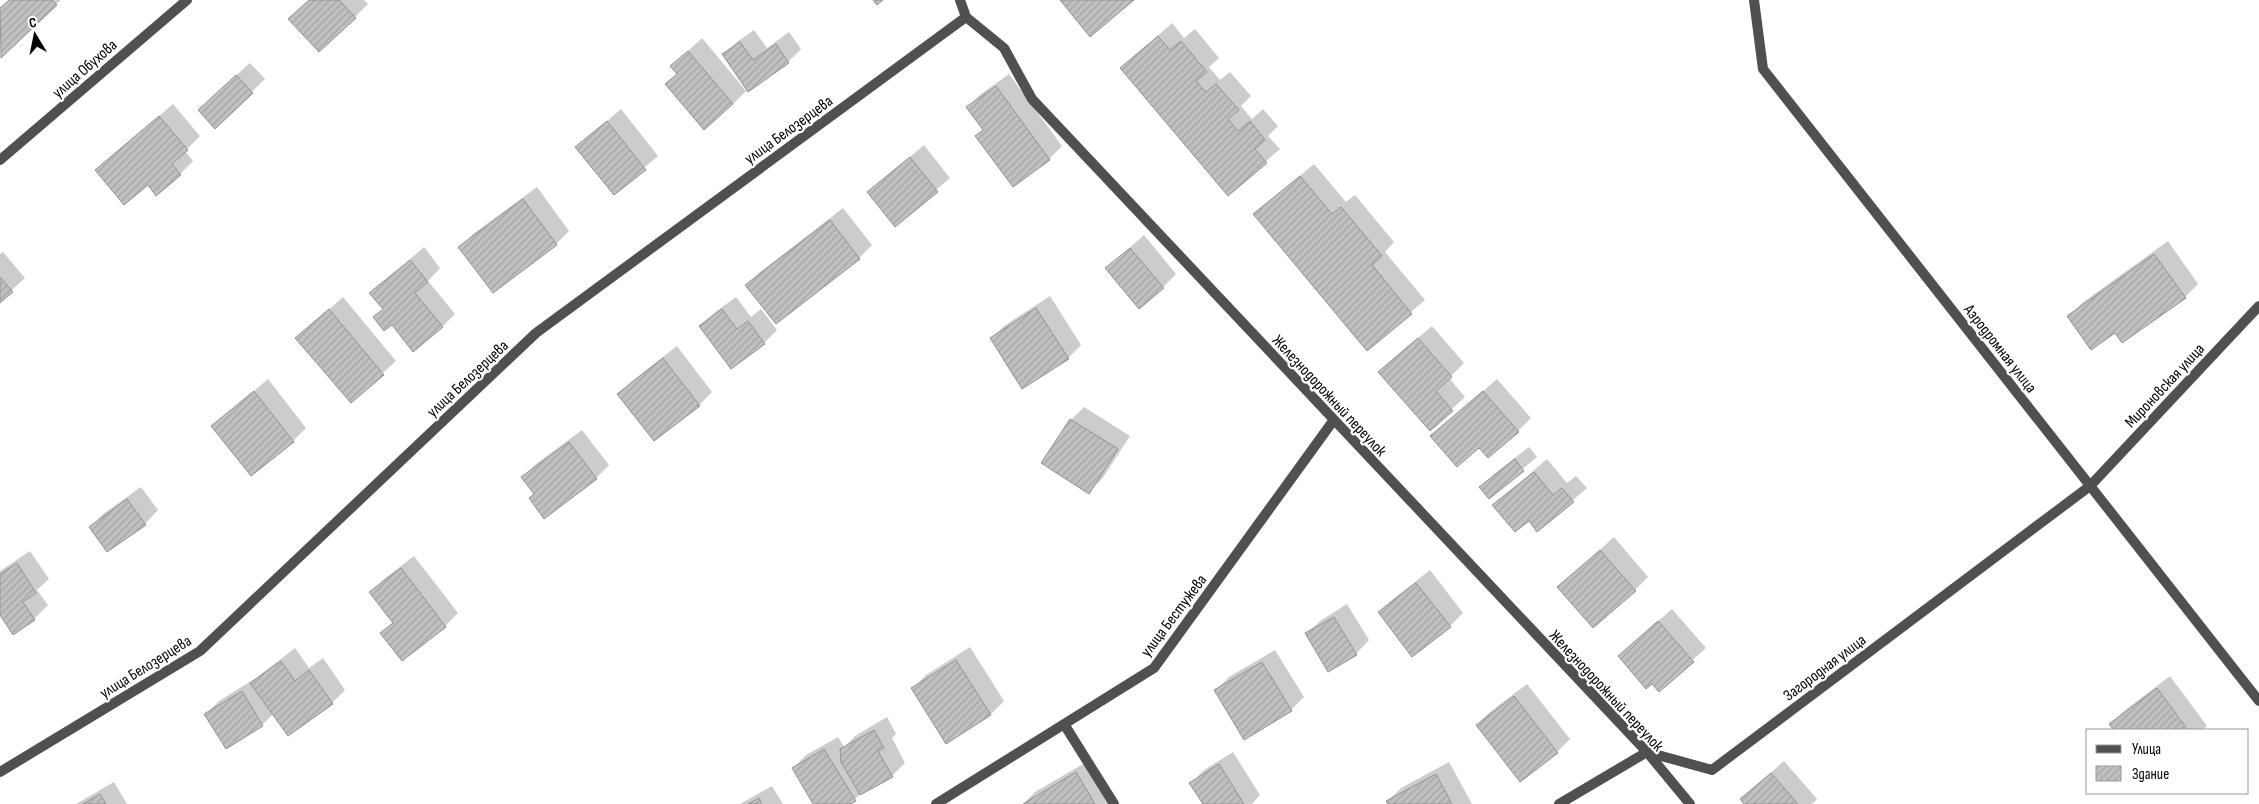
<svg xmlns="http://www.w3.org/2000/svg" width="2259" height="804" font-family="'Sofia Sans Condensed',sans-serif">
	<defs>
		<pattern id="building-hatch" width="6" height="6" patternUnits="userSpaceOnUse" patternTransform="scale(1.25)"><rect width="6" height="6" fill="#c0c0c0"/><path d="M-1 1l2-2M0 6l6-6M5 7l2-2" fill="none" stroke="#a3a3a3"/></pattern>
	</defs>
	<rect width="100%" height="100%" fill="#fff"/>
	<!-- shadow -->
	<path fill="#0003" d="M 10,0 L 61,0 L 1,56 L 0,9 Z
		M 310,0 L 364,0 L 368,4 L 355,17 Z
		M 1172,23 L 1184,38 L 1195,29 L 1219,58 L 1209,67 L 1220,80 L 1230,72 L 1251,96 L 1241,106 L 1252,119 L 1263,109 L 1278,126 L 1268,136 L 1280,149 L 1228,194 L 1122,68 Z
		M 754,30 L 767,48 L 789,32 L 801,49 L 788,62 L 748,90 L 724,55 L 737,42 Z
		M 702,38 L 746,91 L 733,104 L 678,73 L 672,66 Z
		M 250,63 L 265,79 L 215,127 L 212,97 Z
		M 1009,74 L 1062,146 L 1049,159 L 977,136 L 984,129 L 968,107 L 981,94 Z
		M 173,104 L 200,136 L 185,151 L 193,161 L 180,174 L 157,194 L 148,184 L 96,170 Z
		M 621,109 L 658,156 L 614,193 L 577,147 Z
		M 924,145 L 950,178 L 895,225 L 869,192 Z
		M 1314,164 L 1346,202 L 1355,195 L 1394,242 L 1385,252 L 1425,300 L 1367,349 L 1255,214 Z
		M 537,187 L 569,231 L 556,244 L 493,291 L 460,247 L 473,234 Z
		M 843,208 L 872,245 L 859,258 L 776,322 L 747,285 L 760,272 Z
		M 1144,235 L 1176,274 L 1163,287 L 1107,268 Z
		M 2168,241 L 2198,284 L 2185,297 L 2115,331 L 2069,316 L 2082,303 Z
		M 424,247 L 440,268 L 428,281 L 455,314 L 442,327 L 384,308 L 371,293 Z
		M 3,252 L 25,278 L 0,301 L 0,254 Z
		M 1050,296 L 1081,345 L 1068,358 L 991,339 L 1004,326 Z
		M 343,297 L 396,361 L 351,402 L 297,338 Z
		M 736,297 L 751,317 L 761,309 L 777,330 L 764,343 L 700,326 L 714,313 Z
		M 1432,326 L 1464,363 L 1449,378 L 1465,397 L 1430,429 L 1393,359 Z
		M 677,346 L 712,392 L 699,405 L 619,394 L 632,381 Z
		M 268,379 L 306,428 L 293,441 L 213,426 Z
		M 1497,379 L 1531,418 L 1518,431 L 1479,446 L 1432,436 Z
		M 1084,407 L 1130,436 L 1102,479 L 1089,492 L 1071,420 Z
		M 582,430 L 609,465 L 596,478 L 536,493 L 523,477 L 536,464 Z
		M 1529,447 L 1537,457 L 1489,497 L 1481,487 L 1494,474 Z
		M 1547,459 L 1567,483 L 1576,476 L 1587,488 L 1537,531 L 1529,520 L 1494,505 Z
		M 141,487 L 158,510 L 145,524 L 90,527 L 103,514 Z
		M 1614,537 L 1648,577 L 1635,590 L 1559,587 Z
		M 30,551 L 49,579 L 37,590 L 48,605 L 34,619 L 13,633 L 0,613 L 0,571 Z
		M 414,556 L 458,613 L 445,626 L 382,633 L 393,622 L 371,592 L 384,579 Z
		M 1430,570 L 1463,613 L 1450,626 L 1379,613 L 1393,599 Z
		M 1347,604 L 1369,640 L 1356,654 L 1307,634 L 1320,621 Z
		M 1672,609 L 1706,648 L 1659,690 L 1633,643 Z
		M 970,647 L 1004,701 L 991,714 L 913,688 L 926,675 Z
		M 295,648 L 309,668 L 323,658 L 345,690 L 332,703 L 273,714 L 262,725 L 226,747 L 206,714 L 219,701 L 256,678 Z
		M 1275,650 L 1304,697 L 1291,710 L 1216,690 L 1229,677 Z
		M 2170,676 L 2207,726 L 2203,730 L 2116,730 L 2111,724 L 2124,711 Z
		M 1527,684 L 1570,739 L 1557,752 L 1477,725 L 1490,712 Z
		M 887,717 L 896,734 L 892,738 L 905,763 L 892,776 L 863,792 L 849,804 L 814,804 L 793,768 L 806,755 L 838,737 L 844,747 L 855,736 Z
		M 1233,752 L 1260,795 L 1252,804 L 1204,804 L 1191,783 L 1204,770 Z
		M 1090,760 L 1116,804 L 1023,804 L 1035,792 Z
		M 1784,761 L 1817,799 L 1812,804 L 1746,804 L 1742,799 Z
		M 1449,762 L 1472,804 L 1389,804 L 1388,801 L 1401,788 Z
		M 114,782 L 127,804 L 76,804 Z
		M 772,786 L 783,804 L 740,804 Z"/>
	<!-- building -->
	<path fill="url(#building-hatch)" stroke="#949494" d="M 9,0 L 52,0 L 57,5 L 1,58 L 0,8 Z
		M 309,0 L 339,0 L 356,18 L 319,52 L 288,19 Z
		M 873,0 L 883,0 L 877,5 Z
		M 1060,0 L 1134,0 L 1090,37 Z
		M 1158,36 L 1170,50 L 1181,41 L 1207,72 L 1196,81 L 1206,92 L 1216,84 L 1239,110 L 1228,119 L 1238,131 L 1250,121 L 1265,140 L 1255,149 L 1267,163 L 1228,196 L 1120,68 Z
		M 740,42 L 753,60 L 776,44 L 789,63 L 748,92 L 722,54 Z
		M 688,51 L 733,104 L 704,130 L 665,84 L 677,74 L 670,66 Z
		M 236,75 L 253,93 L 215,129 L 198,110 Z
		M 996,86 L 1050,160 L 1013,187 L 975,136 L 983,130 L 966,107 Z
		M 159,116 L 188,150 L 172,164 L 181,175 L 156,196 L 148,185 L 124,205 L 95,170 Z
		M 607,121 L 646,170 L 614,195 L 575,147 Z
		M 910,157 L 938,192 L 895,227 L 867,192 Z
		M 1300,176 L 1332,214 L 1341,207 L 1382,256 L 1372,265 L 1412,314 L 1367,351 L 1253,214 Z
		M 523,199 L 557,245 L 493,293 L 458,247 Z
		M 830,220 L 860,259 L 776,324 L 745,285 Z
		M 1130,248 L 1164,288 L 1139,309 L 1105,268 Z
		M 2154,254 L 2186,298 L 2122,343 L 2115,333 L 2091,350 L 2067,316 Z
		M 410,260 L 428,282 L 415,293 L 443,327 L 413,352 L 392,325 L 384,331 L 373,317 L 383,309 L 369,293 Z
		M 0,277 L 13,292 L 0,303 Z
		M 1036,308 L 1069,359 L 1022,389 L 990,338 Z
		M 329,309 L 384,375 L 351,403 L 295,338 Z
		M 722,309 L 737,329 L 748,321 L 765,344 L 731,369 L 699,326 Z
		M 1418,338 L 1452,377 L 1436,391 L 1453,411 L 1430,431 L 1378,372 Z
		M 663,358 L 700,406 L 654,441 L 617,394 Z
		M 254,391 L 294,442 L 251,476 L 211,426 Z
		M 1483,391 L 1519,432 L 1488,458 L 1479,448 L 1457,467 L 1430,436 Z
		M 1070,419 L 1118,449 L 1089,494 L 1041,463 Z
		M 569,442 L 597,479 L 544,519 L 529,498 L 534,494 L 521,477 Z
		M 1515,459 L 1524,471 L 1489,499 L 1479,487 Z
		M 1534,472 L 1553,495 L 1562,488 L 1574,502 L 1537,532 L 1529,521 L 1515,532 L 1492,505 Z
		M 127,499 L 146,525 L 107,552 L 89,527 Z
		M 1600,550 L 1636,591 L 1593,628 L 1557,587 Z
		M 17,563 L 36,593 L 23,602 L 35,620 L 13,635 L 0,615 L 0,574 Z
		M 401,568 L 446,627 L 402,661 L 380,633 L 393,623 L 369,592 Z
		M 1416,583 L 1451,627 L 1412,657 L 1378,612 Z
		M 1334,617 L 1357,655 L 1328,672 L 1305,633 Z
		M 1658,621 L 1694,662 L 1659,692 L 1652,684 L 1646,689 L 1618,656 Z
		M 956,660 L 991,715 L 946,744 L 911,688 Z
		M 281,661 L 295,681 L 309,670 L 333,704 L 288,736 L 250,683 Z
		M 1262,662 L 1292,711 L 1244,740 L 1214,690 Z
		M 2157,688 L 2188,730 L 2114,730 L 2109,724 Z
		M 242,691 L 263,726 L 226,749 L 204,714 Z
		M 1514,696 L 1558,753 L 1520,782 L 1476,725 Z
		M 874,730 L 884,748 L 878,751 L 893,777 L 860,795 L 841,762 L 840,749 Z
		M 824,749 L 856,801 L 851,804 L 813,804 L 792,768 Z
		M 1219,764 L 1244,804 L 1203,804 L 1189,783 Z
		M 1076,772 L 1095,804 L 1023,804 Z
		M 1771,773 L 1798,804 L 1744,804 L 1740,799 Z
		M 1436,774 L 1452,804 L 1388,804 L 1386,801 Z
		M 100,794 L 106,804 L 83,804 Z
		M 759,798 L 762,804 L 748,804 Z"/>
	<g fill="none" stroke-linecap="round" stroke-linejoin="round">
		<!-- street -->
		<path stroke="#505050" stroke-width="10" d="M 960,0 L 966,17 L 1004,48 L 1032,99 L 1647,752 L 1690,804
			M 1754,0 L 1763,69 L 2259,701
			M 0,160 L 187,0
			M 1064,724 L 1114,804
			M 0,772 L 200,651 L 536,333 L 966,17
			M 936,804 L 1154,668 L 1333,421
			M 1559,804 L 1647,752 L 1712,770 L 2090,486 L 2259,306"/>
	</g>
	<g text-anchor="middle" stroke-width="4.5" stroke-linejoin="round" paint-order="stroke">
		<!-- street labels -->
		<g font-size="16" fill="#000" stroke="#fff">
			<text transform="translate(84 68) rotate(-41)" y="6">улица Обухова</text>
			<text transform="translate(788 129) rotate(-36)" y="6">улица Белозерцева</text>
			<text transform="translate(2001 348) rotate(52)" y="6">Аэродромная улица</text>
			<text transform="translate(467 378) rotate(-43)" y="6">улица Белозерцева</text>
			<text transform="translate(2164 385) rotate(-47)" y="6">Мироновская улица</text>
			<text transform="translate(1330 395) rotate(47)" y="6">Железнодорожный переулок</text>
			<text transform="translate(1173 615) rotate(-53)" y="6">улица Бестужева</text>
			<text transform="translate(145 666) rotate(-32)" y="6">улица Белозерцева</text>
			<text transform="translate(1824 667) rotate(-37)" y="6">Загородная улица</text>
			<text transform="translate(1607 690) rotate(47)" y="6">Железнодорожный переулок</text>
		</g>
	</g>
	<!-- legend -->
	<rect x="2086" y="729" width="162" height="65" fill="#ffffff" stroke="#999999"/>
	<rect x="2096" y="745" width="25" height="8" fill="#505050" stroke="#999999"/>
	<text x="2132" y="754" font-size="15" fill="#000000">Улица</text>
	<rect x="2096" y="766" width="25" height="15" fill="url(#building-hatch)" stroke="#999999"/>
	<text x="2132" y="779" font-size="15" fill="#000000">Здание</text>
	<!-- north arrow -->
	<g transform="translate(35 35) rotate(350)" stroke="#ffffff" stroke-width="4" paint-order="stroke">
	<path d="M0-4L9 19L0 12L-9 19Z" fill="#000000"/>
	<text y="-8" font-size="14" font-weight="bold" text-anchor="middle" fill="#000000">С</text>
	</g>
</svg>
